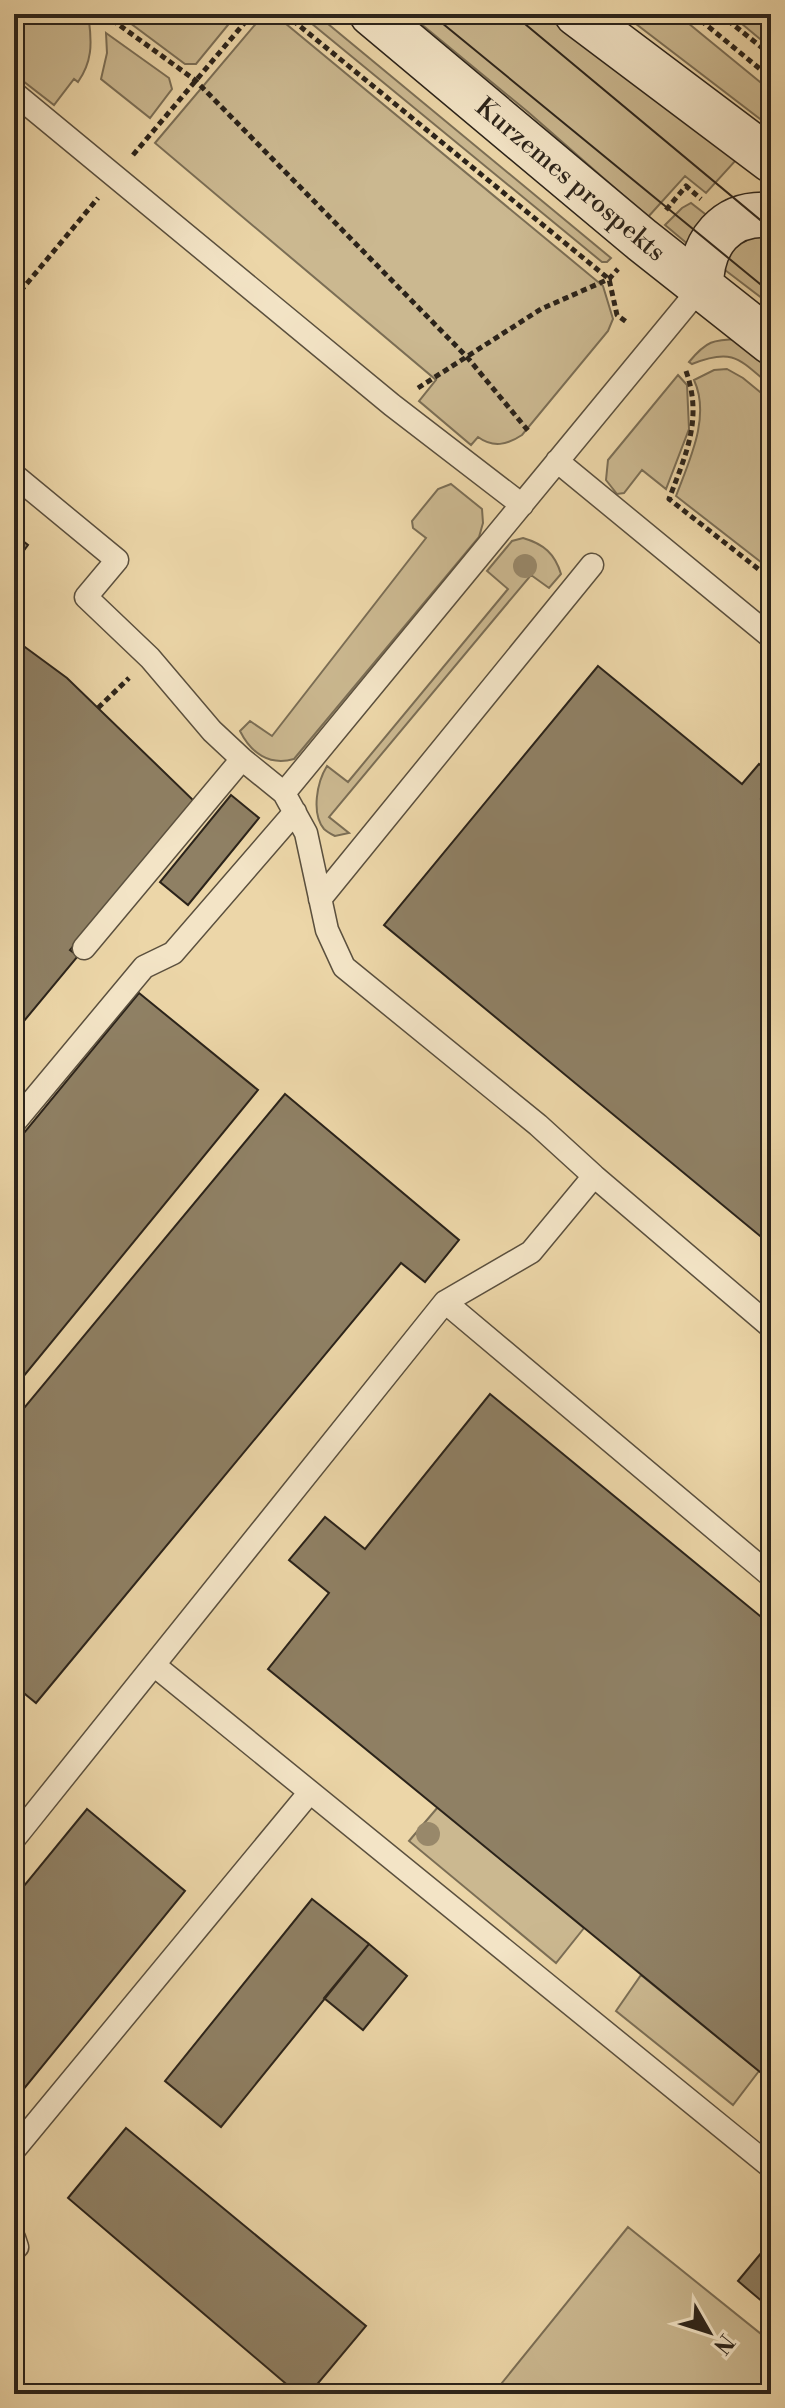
<svg xmlns="http://www.w3.org/2000/svg" width="785" height="2408" font-family="'Libre Bodoni',serif">
	<rect width="100%" height="100%" fill="#ecd6a8"/>
	<filter id="stains"><feTurbulence type="fractalNoise" baseFrequency=".0025" numOctaves="4"/><feColorMatrix values="0 0 0 0 .2 0 0 0 0 .09 0 0 0 0 .02 0 0 0 .5 -.17"/></filter>
	<radialGradient id="worn" r=".72"><stop offset=".6" stop-color="#630" stop-opacity="0"/><stop offset="1" stop-color="#630" stop-opacity=".3"/></radialGradient>
	<!-- green -->
	<path fill="#cbb890" stroke="#7b6e55" stroke-width="2" d="M 14,14 L 80,14 L 89,21 C 92,44 92,62 78,82 L 74,79 L 54,105 L 14,74 Z
		M 118,14 L 237,14 L 196,64 L 185,64 Z
		M 264,14 L 274,14 L 603,286 L 613,319 L 608,331 L 522,435 C 507,445 493,448 478,437 L 471,445 L 419,401 L 436,380 L 155,143 Z
		M 300,14 L 316,14 L 611,258 L 607,262 L 602,262 Z
		M 409,14 L 543,14 L 737,159 L 706,193 L 685,176 L 648,217 L 528,112 Z
		M 623,14 L 677,14 L 771,91 L 771,115 L 764,122 Z
		M 730,14 L 771,14 L 771,48 Z
		M 106,33 L 169,78 L 172,89 L 150,118 L 101,79 L 107,53 Z
		M 726,200 L 734,205 L 690,246 L 665,225 L 682,208 L 691,203 L 709,217 Z
		M 763,232 L 771,238 L 771,305 L 721,267 C 728,248 746,240 763,232 Z
		M 740,339 L 771,360 L 771,386 C 740,360 734,347 692,364 L 689,362 C 707,340 713,340 740,339 Z
		M 727,369 L 743,378 L 771,401 L 771,570 L 676,496 C 689,461 711,417 694,380 L 714,370 Z
		M 678,375 L 687,385 L 689,429 L 666,489 L 642,470 L 624,493 L 617,494 L 606,480 L 608,460 Z
		M 451,484 L 482,509 L 483,523 L 479,537 L 294,759 C 269,766 251,753 240,731 L 250,721 L 272,736 L 426,538 L 413,528 L 412,521 L 438,489 Z
		M 523,538 C 544,544 555,554 561,574 L 549,588 L 531,575 L 329,817 L 349,833 L 335,836 C 331,834 327,832 324,829 C 311,813 317,782 327,766 L 348,782 L 508,589 L 487,571 L 512,541 Z
		M 438,1807 L 584,1928 L 556,1963 L 409,1841 Z
		M 641,1975 L 759,2071 L 733,2105 L 616,2011 Z
		M 628,2227 L 771,2342 L 771,2394 L 493,2394 Z"/>
	<!-- building -->
	<path fill="#8f8064" stroke="#2b231a" stroke-width="2" d="M 14,534 L 28,545 L 14,564 Z
		M 14,639 L 67,678 L 194,801 L 70,950 L 78,956 L 14,1033 Z
		M 598,666 L 742,784 L 759,764 L 771,774 L 771,788 L 761,799 L 771,808 L 771,1245 L 384,925 Z
		M 231,795 L 259,818 L 188,905 L 160,882 Z
		M 139,993 L 258,1090 L 14,1388 L 14,1145 Z
		M 285,1094 L 459,1240 L 425,1282 L 401,1263 L 36,1703 L 14,1685 L 14,1420 Z
		M 490,1394 L 771,1625 L 771,2081 L 268,1669 L 329,1593 L 289,1560 L 325,1517 L 365,1549 Z
		M 87,1809 L 185,1891 L 14,2101 L 14,1898 Z
		M 312,1899 L 369,1944 L 221,2127 L 165,2081 Z
		M 369,1944 L 407,1976 L 363,2030 L 324,1998 Z
		M 126,2128 L 366,2326 L 309,2394 L 298,2394 L 68,2198 Z
		M 762,2252 L 771,2260 L 771,2309 L 738,2281 Z"/>
	<g fill="none" stroke-linecap="round" stroke-linejoin="round">
		<defs>
			<path id="service" d="M 14,93 L 392,405 L 522,505
				M 557,461 L 771,637
				M 14,475 L 117,560 L 86,597 L 150,658 L 212,731 L 242,759 L 284,793 L 306,833 L 327,930 L 344,967 L 538,1125 L 594,1176 L 771,1327
				M 284,793 L 701,287
				M 320,899 L 592,565
				M 84,948 L 242,759
				M 14,1123 L 144,967 L 173,953 L 295,812
				M 445,1302 L 771,1576
				M 154,1665 L 771,2167
				M 14,1839 L 445,1302 L 531,1252 L 594,1176
				M 14,2150 L 310,1792
				M 14,2238 L 17,2247 L 14,2250"/>
			<path id="secondary" d="M 372,14 L 642,240 L 771,342
				M 577,14 L 771,160
				M 701,287 C 701,243 725,211 771,215"/>
		</defs>
		<!-- service casing -->
		<use href="#service" stroke="#5b503e" stroke-width="25"/>
		<!-- secondary casing -->
		<use href="#secondary" stroke="#2b231a" stroke-width="47"/>
		<!-- path -->
		<path stroke="#2b231a" stroke-width="5" stroke-dasharray="6 4" stroke-linecap="butt" d="M 104,14 L 195,80 L 467,357 L 530,433
			M 285,14 L 609,279 L 617,315 L 628,323
			M 693,14 L 771,78
			M 720,14 L 771,55
			M 133,155 L 252,14
			M 666,210 L 686,186 L 701,199
			M 14,299 L 98,198
			M 686,371 C 703,419 686,454 669,499 L 771,579
			M 418,388 L 541,309 L 609,279 L 618,269
			M 98,708 L 129,678"/>
		<!-- service -->
		<use href="#service" stroke="#f3e4c6" stroke-width="22"/>
		<!-- secondary -->
		<use href="#secondary" stroke="#f3e4c6" stroke-width="44"/>
		<!-- tram -->
		<path stroke="#2b231a" stroke-width="2" d="M 431,14 L 771,293
			M 513,14 L 771,229"/>
	</g>
	<!-- trees -->
	<g fill="#98886a">
		<circle cx="525" cy="566" r="12"/>
		<circle cx="428" cy="1834" r="12"/>
	</g>
	<g text-anchor="middle" stroke-width="6" stroke-linejoin="round" paint-order="stroke">
		<!-- street labels -->
		<g font-size="26" fill="#2b231a" stroke="#f3e4c6">
			<text transform="translate(571 179) rotate(40)" y="9">Kurzemes prospekts</text>
		</g>
	</g>
	<!-- margin -->
	<rect width="785" height="2408" fill="none" stroke="#ecd6a8" stroke-width="48"/>
	<rect x="16" y="16" width="753" height="2376" fill="none" stroke="#2b231a" stroke-width="4"/>
	<rect x="24" y="24" width="737" height="2360" fill="none" stroke="#2b231a" stroke-width="2"/>
	<!-- north arrow -->
	<g transform="translate(709 2332) rotate(129)" stroke="#f3e4c6" stroke-width="6" paint-order="stroke">
	<path d="M0-6L14 30L0 20L-14 30Z" fill="#2b231a"/>
	<text y="-12" font-size="22" font-weight="bold" text-anchor="middle" fill="#2b231a">N</text>
	</g>
	<rect width="100%" height="100%" filter="url(#stains)"/>
	<rect width="100%" height="100%" fill="url(#worn)"/>
</svg>
